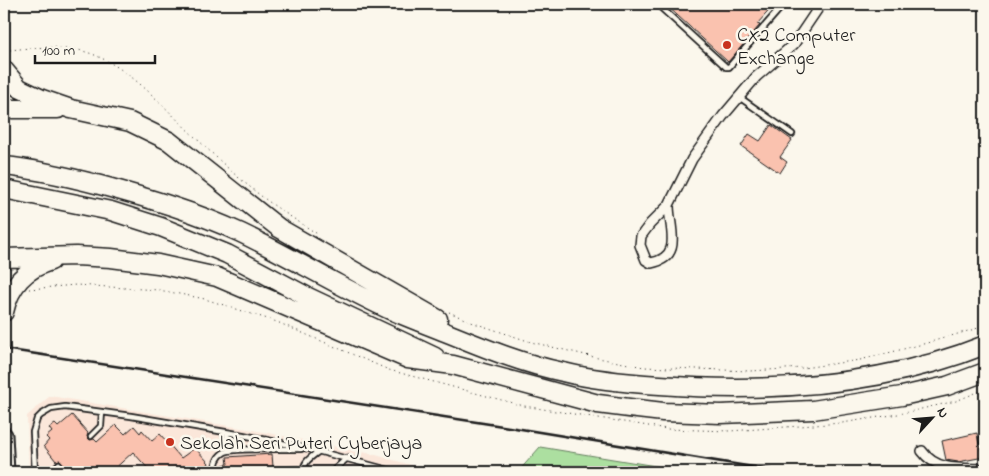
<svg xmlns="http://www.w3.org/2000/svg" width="989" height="476" font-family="'Indie Flower',sans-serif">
	<rect width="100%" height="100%" fill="#fbf7ec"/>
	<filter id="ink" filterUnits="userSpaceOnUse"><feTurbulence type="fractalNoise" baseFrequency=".02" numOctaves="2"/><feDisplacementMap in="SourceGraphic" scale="10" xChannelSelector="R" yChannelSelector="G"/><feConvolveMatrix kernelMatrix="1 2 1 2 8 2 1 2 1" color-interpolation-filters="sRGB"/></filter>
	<g filter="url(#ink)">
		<!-- built -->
		<path fill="#fbe7da" d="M 50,396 L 253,430 L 372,454 L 436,472 L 29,472 L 27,416 Z"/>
		<!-- green -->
		<path fill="#acdfa0" stroke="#647e5e" d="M 540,447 L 692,472 L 518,472 Z"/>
		<!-- building -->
		<path fill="#fac2af" stroke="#1c1c1c" d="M 665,4 L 775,4 L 757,24 L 760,25 L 728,62 Z
			M 771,125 L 792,140 L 780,157 L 787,162 L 780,173 L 741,146 L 749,134 L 760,141 Z
			M 72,415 L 88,433 L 87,437 L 90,440 L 94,439 L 97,442 L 116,425 L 125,434 L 134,426 L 140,433 L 142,430 L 152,441 L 160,434 L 181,458 L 195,448 L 209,463 L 204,472 L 151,472 L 133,452 L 111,472 L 65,472 L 61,468 L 62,462 L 60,460 L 56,461 L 44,446 L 49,440 L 46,437 L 52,432 L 49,428 L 55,424 L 58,427 Z
			M 977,433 L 979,445 L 984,457 L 958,462 L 946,460 L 942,441 Z
			M 272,454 L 273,467 L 299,466 L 300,472 L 224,472 L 223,465 L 228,464 L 227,457 Z"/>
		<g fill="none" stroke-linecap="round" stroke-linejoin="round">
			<defs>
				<path id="lane" d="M 657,4 L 726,67 L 729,67 L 784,4
					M 739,97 L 792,134
					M 227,433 L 228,451
					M 91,436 L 101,426 L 102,412
					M 35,472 L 33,432 L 37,419 L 41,415 L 51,409 L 65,407 L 131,416 L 243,435 L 310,449 L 396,472
					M 50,472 L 59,464
					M 215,472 C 215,464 217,456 225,452 C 233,448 288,449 301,449
					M 304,472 C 302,462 312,457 319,451
					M 332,472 L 347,458"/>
				<path id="street" d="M 669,205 C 669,228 684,257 651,263 L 646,260 L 640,245 L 641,236 L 650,224 L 669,205 L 692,159 L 723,116 L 756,77 L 794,44 L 821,4
					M 984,439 L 985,444
					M 922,451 C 937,472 962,468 985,469"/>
				<path id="primary" d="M 4,435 L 6,472"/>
				<path id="highway" d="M 4,70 L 19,88 L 42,99 L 71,109 L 130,122 L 169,141 L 279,228 L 438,319
					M 4,109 L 58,109
					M 4,166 C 36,169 69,177 100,185 C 148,198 196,212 241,233 C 291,257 338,286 388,309 C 409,318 430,326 450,334 C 487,349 524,364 563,372 C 594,380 628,383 660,385 C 769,393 883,386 985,345
					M 4,189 L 111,211 L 161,227 L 227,254 L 308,297 L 435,357
					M 4,258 L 76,256 L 111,258 L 158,264 L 217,277 L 408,359 L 453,365 L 598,404 L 629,408 L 663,412 L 721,414 L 813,410 L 902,396 L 947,386 L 985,372
					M 4,312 C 10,285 25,269 51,261"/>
			</defs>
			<!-- lane casing -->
			<use href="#lane" stroke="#1c1c1c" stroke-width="8"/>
			<!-- street casing -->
			<use href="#street" stroke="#1c1c1c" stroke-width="12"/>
			<!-- primary casing -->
			<use href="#primary" stroke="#1c1c1c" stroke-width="19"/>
			<!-- highway casing -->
			<use href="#highway" stroke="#1c1c1c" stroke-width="21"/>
			<!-- path -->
			<path stroke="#1c1c1c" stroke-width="1" stroke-dasharray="1 4" stroke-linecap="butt" d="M 10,50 C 38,47 70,44 97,56 C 137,74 165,109 196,138 C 214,155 231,172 250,187 C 271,205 296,220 319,235
				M 29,289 L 76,285 L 159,290 L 205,299 L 277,322 L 389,370 L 524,406 L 667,429 L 730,431 L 842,423 L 904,413 L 956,401 L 985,389
				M 449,312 L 471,322 L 531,342 L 598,358 L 644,367 L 750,371 L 803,368 L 860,360 L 927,343 L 985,326"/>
			<!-- lane -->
			<use href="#lane" stroke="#fbf7ec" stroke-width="4.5"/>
			<!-- street -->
			<use href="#street" stroke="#fbf7ec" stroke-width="9"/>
			<!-- primary -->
			<use href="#primary" stroke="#fbf7ec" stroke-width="15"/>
			<!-- highway -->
			<use href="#highway" stroke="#fbf7ec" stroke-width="18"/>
			<!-- rail -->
			<path stroke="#1c1c1c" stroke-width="2.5" d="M 4,349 L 509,427 L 783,472"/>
		</g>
	</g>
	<!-- markers -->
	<g fill="#c8321e" stroke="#fbf7ec" stroke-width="2">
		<circle cx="727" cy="45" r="5"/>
		<circle cx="170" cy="442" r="5"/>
	</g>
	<g text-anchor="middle" stroke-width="5" stroke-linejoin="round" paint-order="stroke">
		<!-- poi labels -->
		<g font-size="20" fill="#1c1c1c" stroke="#fbf7ec" text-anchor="start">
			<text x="737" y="41">CX2 Computer<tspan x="737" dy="23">Exchange</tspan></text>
			<text x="180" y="449">Sekolah Seri Puteri Cyberjaya</text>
		</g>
	</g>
	<!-- margin -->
	<rect width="989" height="476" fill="none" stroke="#fbf7ec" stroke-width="20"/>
	<rect x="10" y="10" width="969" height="456" fill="none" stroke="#1c1c1c" stroke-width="2" filter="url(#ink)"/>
	<!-- north arrow -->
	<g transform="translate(932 418) rotate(64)" stroke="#fbf7ec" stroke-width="4" paint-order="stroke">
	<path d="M0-4L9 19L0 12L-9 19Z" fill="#1c1c1c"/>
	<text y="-8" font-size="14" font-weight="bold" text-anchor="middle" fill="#1c1c1c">N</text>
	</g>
	<!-- scale -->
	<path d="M35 55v8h120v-8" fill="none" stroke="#1c1c1c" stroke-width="2.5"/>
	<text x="42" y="55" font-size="15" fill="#1c1c1c" stroke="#fbf7ec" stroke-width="4" paint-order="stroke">100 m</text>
</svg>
